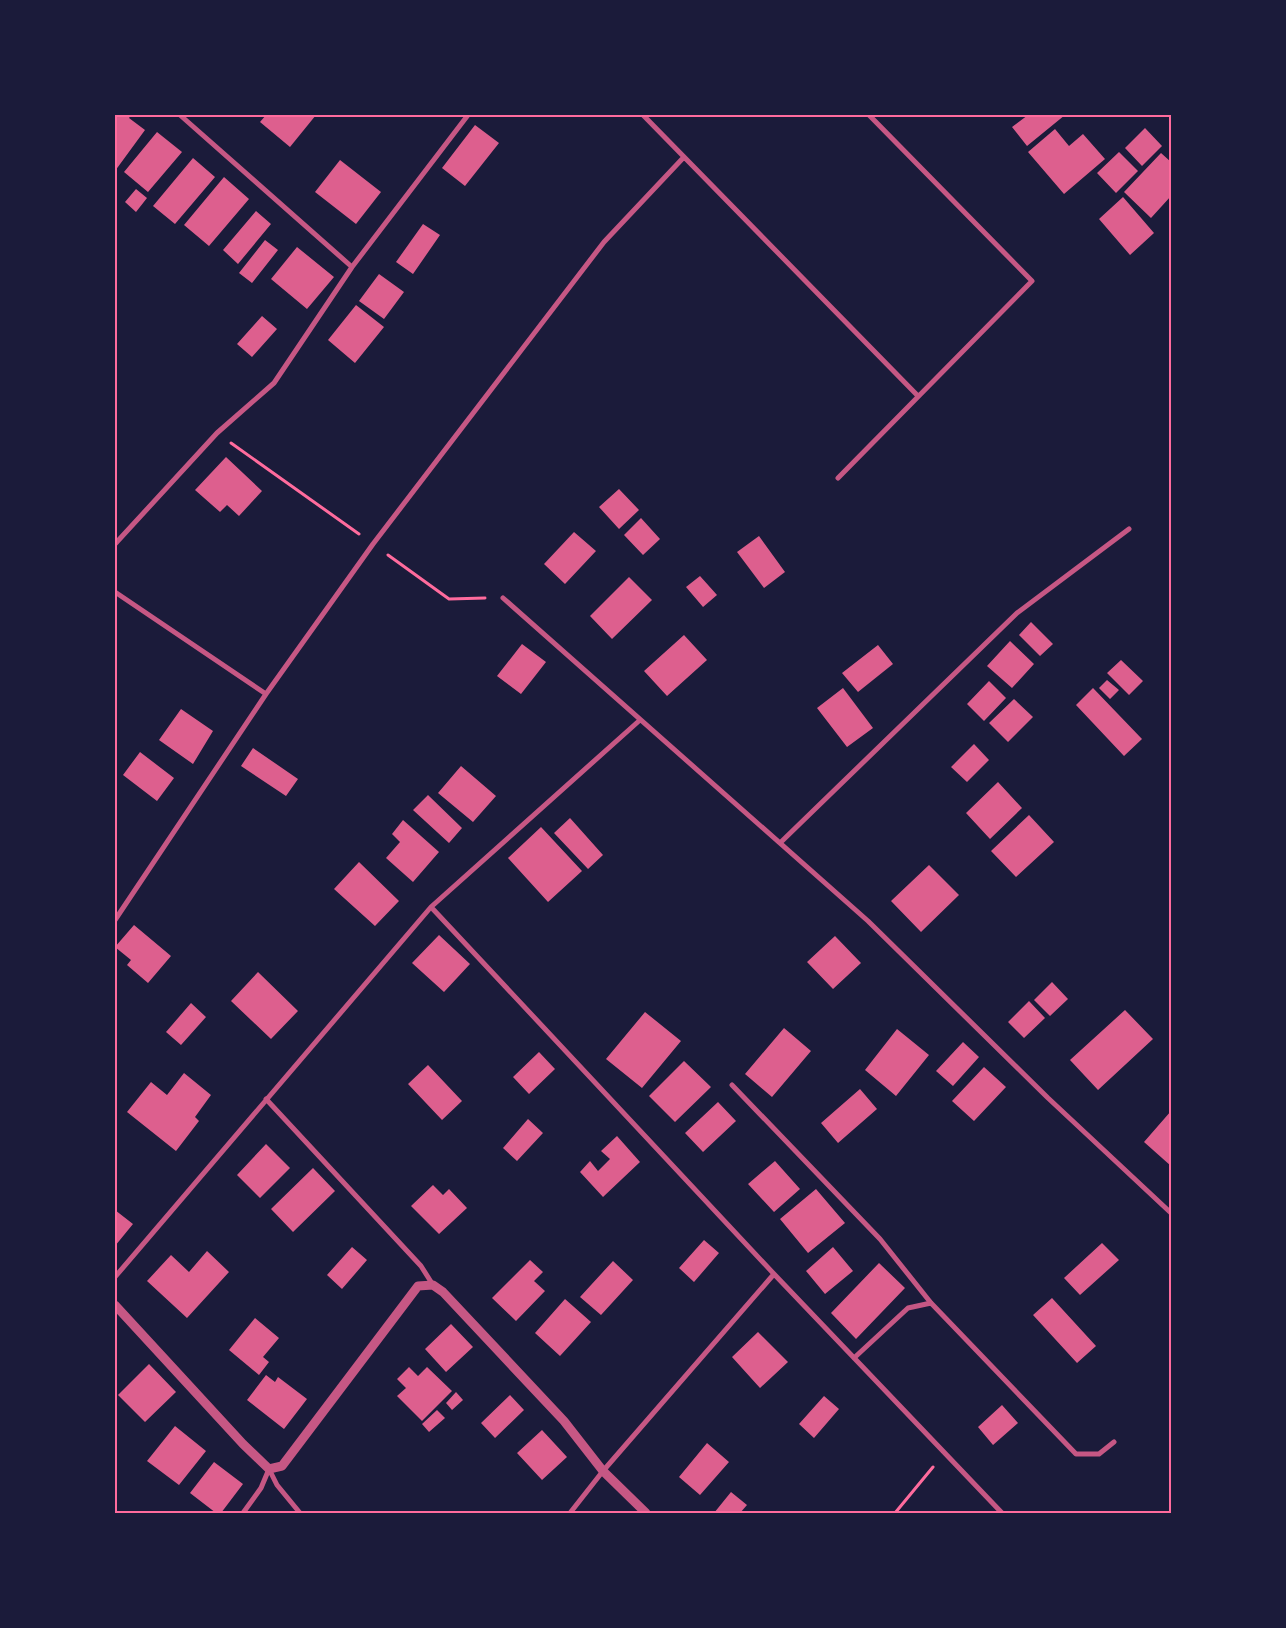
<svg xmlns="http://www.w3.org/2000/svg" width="1286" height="1628" font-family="'Source Sans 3',sans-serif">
	<rect width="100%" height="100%" fill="#1b1b3a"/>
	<!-- building -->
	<path fill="#dd5f8e" d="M 115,115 L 131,115 L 129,118 L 145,130 L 115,171 Z
		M 266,115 L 316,115 L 290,147 L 260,122 Z
		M 1028,115 L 1065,115 L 1027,146 L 1012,127 Z
		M 475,125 L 499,143 L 465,186 L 442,168 Z
		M 1145,128 L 1162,146 L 1142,166 L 1125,148 Z
		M 1055,129 L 1069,146 L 1083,134 L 1105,159 L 1064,194 L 1028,152 Z
		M 157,132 L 182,152 L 148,192 L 124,172 Z
		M 1119,152 L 1138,171 L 1116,193 L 1097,173 Z
		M 1161,153 L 1171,162 L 1171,196 L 1151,218 L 1124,192 Z
		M 193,158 L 215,177 L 175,224 L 153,206 Z
		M 340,160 L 381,192 L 356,224 L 315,192 Z
		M 224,177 L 249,199 L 209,246 L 184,225 Z
		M 136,189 L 147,198 L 136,212 L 125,202 Z
		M 1123,197 L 1154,233 L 1130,255 L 1099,219 Z
		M 256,211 L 271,224 L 238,264 L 223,250 Z
		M 423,224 L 440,235 L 413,274 L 396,262 Z
		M 265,240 L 278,250 L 252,283 L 239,273 Z
		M 297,247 L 334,277 L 307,309 L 271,279 Z
		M 379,274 L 404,292 L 384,319 L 359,301 Z
		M 356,305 L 384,327 L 355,363 L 328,340 Z
		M 262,316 L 277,329 L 252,357 L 237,344 Z
		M 226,457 L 262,491 L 239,516 L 227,505 L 220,512 L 195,490 Z
		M 619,489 L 639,510 L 619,529 L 599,507 Z
		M 641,518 L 660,539 L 643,555 L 624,535 Z
		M 574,532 L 596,551 L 565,584 L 544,564 Z
		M 759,536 L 785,572 L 764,588 L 737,552 Z
		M 700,576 L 717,595 L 703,607 L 686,587 Z
		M 629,577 L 652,600 L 612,639 L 590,616 Z
		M 1031,622 L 1053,644 L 1040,656 L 1019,635 Z
		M 684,635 L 707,660 L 667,696 L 644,671 Z
		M 1010,641 L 1034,664 L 1012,688 L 987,666 Z
		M 522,644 L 546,662 L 521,694 L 497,676 Z
		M 878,645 L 893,664 L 858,692 L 842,673 Z
		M 1121,660 L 1143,681 L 1129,695 L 1107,673 Z
		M 1107,680 L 1119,690 L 1110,699 L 1099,688 Z
		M 989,681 L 1006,698 L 984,721 L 967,704 Z
		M 843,688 L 873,728 L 847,747 L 817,708 Z
		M 1093,688 L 1142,739 L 1124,756 L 1076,705 Z
		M 1014,699 L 1033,717 L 1008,742 L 989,723 Z
		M 181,709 L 213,731 L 193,764 L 159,740 Z
		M 974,744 L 989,760 L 967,782 L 951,767 Z
		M 253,748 L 298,779 L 286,796 L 241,766 Z
		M 140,752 L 174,778 L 157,801 L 123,775 Z
		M 461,766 L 496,796 L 473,822 L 438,793 Z
		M 998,782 L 1022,808 L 990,839 L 966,813 Z
		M 428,795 L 462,828 L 449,843 L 413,810 Z
		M 1029,815 L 1054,842 L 1016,877 L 991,851 Z
		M 570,818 L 603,855 L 588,869 L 554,833 Z
		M 403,820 L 439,852 L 413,882 L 386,858 L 400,842 L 392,834 Z
		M 541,827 L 582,871 L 548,902 L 508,858 Z
		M 359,862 L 399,901 L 375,926 L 334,889 Z
		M 929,865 L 959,895 L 921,932 L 891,901 Z
		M 134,925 L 171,956 L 148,983 L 127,965 L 131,960 L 115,947 Z
		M 439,935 L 470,964 L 444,992 L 412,963 Z
		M 835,936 L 861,963 L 833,989 L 807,962 Z
		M 258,972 L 298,1011 L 271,1039 L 231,1001 Z
		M 1052,982 L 1068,999 L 1050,1016 L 1034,1000 Z
		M 1029,1001 L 1045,1018 L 1024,1038 L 1008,1022 Z
		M 191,1003 L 206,1017 L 181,1045 L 166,1032 Z
		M 1125,1010 L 1153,1039 L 1098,1090 L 1070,1060 Z
		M 645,1012 L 681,1041 L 642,1088 L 606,1059 Z
		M 784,1028 L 811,1051 L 772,1097 L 745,1074 Z
		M 897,1029 L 929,1055 L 896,1096 L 865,1070 Z
		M 963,1042 L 979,1057 L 953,1086 L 936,1071 Z
		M 539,1052 L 555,1069 L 529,1094 L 513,1077 Z
		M 684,1061 L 711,1087 L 675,1122 L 649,1096 Z
		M 428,1065 L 462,1101 L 442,1120 L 408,1084 Z
		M 984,1067 L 1006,1087 L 974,1121 L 952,1101 Z
		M 184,1073 L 211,1095 L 195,1117 L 199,1121 L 176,1151 L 127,1112 L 151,1082 L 167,1095 Z
		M 860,1089 L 877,1109 L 838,1143 L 821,1123 Z
		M 718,1102 L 736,1121 L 703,1152 L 685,1133 Z
		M 1171,1111 L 1171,1166 L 1144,1142 Z
		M 528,1119 L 543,1133 L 517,1161 L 503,1148 Z
		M 617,1136 L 640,1162 L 603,1197 L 580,1172 L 590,1161 L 598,1171 L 610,1159 L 601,1151 Z
		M 266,1144 L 290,1168 L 260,1198 L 237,1175 Z
		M 775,1161 L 800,1189 L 774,1212 L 748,1184 Z
		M 313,1168 L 335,1191 L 293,1232 L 271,1209 Z
		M 433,1185 L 443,1195 L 449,1189 L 467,1208 L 439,1234 L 411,1206 Z
		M 816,1189 L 845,1223 L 808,1253 L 780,1219 Z
		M 115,1210 L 133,1224 L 115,1246 Z
		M 704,1240 L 719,1253 L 694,1282 L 679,1268 Z
		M 1102,1243 L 1119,1260 L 1080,1295 L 1064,1278 Z
		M 352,1247 L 367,1260 L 342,1289 L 327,1275 Z
		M 833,1247 L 853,1271 L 825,1294 L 806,1271 Z
		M 207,1251 L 229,1272 L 187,1318 L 147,1281 L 171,1255 L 189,1272 Z
		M 530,1260 L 543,1272 L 534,1281 L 545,1291 L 516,1321 L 492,1298 Z
		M 613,1261 L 633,1280 L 601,1315 L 580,1297 Z
		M 879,1263 L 905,1288 L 856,1339 L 831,1313 Z
		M 1052,1298 L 1096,1346 L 1077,1363 L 1033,1315 Z
		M 565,1299 L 591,1322 L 560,1356 L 535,1333 Z
		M 255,1318 L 279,1338 L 263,1357 L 269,1362 L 259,1375 L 229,1350 Z
		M 451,1324 L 473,1347 L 446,1372 L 425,1349 Z
		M 758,1332 L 788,1362 L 760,1388 L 732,1357 Z
		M 149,1364 L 176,1392 L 145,1422 L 118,1395 Z
		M 409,1367 L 418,1376 L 427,1367 L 452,1391 L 422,1421 L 397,1396 L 406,1388 L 397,1379 Z
		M 266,1375 L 275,1382 L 278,1377 L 307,1399 L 284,1429 L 247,1400 Z
		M 456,1392 L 463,1400 L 452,1410 L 446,1403 Z
		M 510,1395 L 524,1410 L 495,1438 L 481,1423 Z
		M 824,1396 L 839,1409 L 814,1438 L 799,1424 Z
		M 1002,1405 L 1018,1423 L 993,1445 L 978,1427 Z
		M 437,1410 L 445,1418 L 429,1432 L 422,1424 Z
		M 175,1426 L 206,1451 L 179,1485 L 147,1461 Z
		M 542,1430 L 567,1457 L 542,1480 L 517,1453 Z
		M 707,1443 L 729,1462 L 700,1495 L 679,1477 Z
		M 214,1462 L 243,1484 L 221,1513 L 216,1513 L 190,1493 Z
		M 731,1492 L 747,1505 L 740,1513 L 714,1513 Z"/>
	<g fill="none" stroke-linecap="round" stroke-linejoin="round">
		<!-- path -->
		<path stroke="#ff6b9d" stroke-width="3" d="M 231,443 L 359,534
			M 388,555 L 449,599 L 485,598
			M 895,1513 L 933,1467"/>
		<!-- minor -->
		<path stroke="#c65784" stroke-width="5" d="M 180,115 L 352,267
			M 643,115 L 918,396
			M 838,478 L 1032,281 L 869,115
			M 115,544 L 217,433 L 274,383 L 352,267 L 468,115
			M 115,592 L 266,694
			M 503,598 L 868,921 L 1048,1098 L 1171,1213
			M 780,843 L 1017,613 L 1129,529
			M 431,907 L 774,1274 L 1002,1513
			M 115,920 L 266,694 L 373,544 L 604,242 L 684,157
			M 732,1085 L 880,1239 L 931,1303 L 1076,1454 L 1099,1454 L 1114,1442
			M 266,1099 L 421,1266 L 433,1285
			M 115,1277 L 431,907 L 640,720
			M 854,1358 L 908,1308 L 931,1303
			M 269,1469 L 277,1485 L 300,1513
			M 243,1513 L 261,1488 L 269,1469
			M 570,1513 L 603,1471 L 774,1274"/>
		<!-- tertiary -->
		<path stroke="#c65784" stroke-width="9" d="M 115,1305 L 243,1444 L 269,1469 L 282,1466 L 418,1286 L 433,1285 L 443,1292 L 564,1421 L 603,1471 L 646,1513"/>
	</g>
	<!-- border -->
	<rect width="1286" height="1628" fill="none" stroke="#1b1b3a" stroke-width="232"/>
	<rect x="116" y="116" width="1054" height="1396" fill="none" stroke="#ff6b9d" stroke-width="2"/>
</svg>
